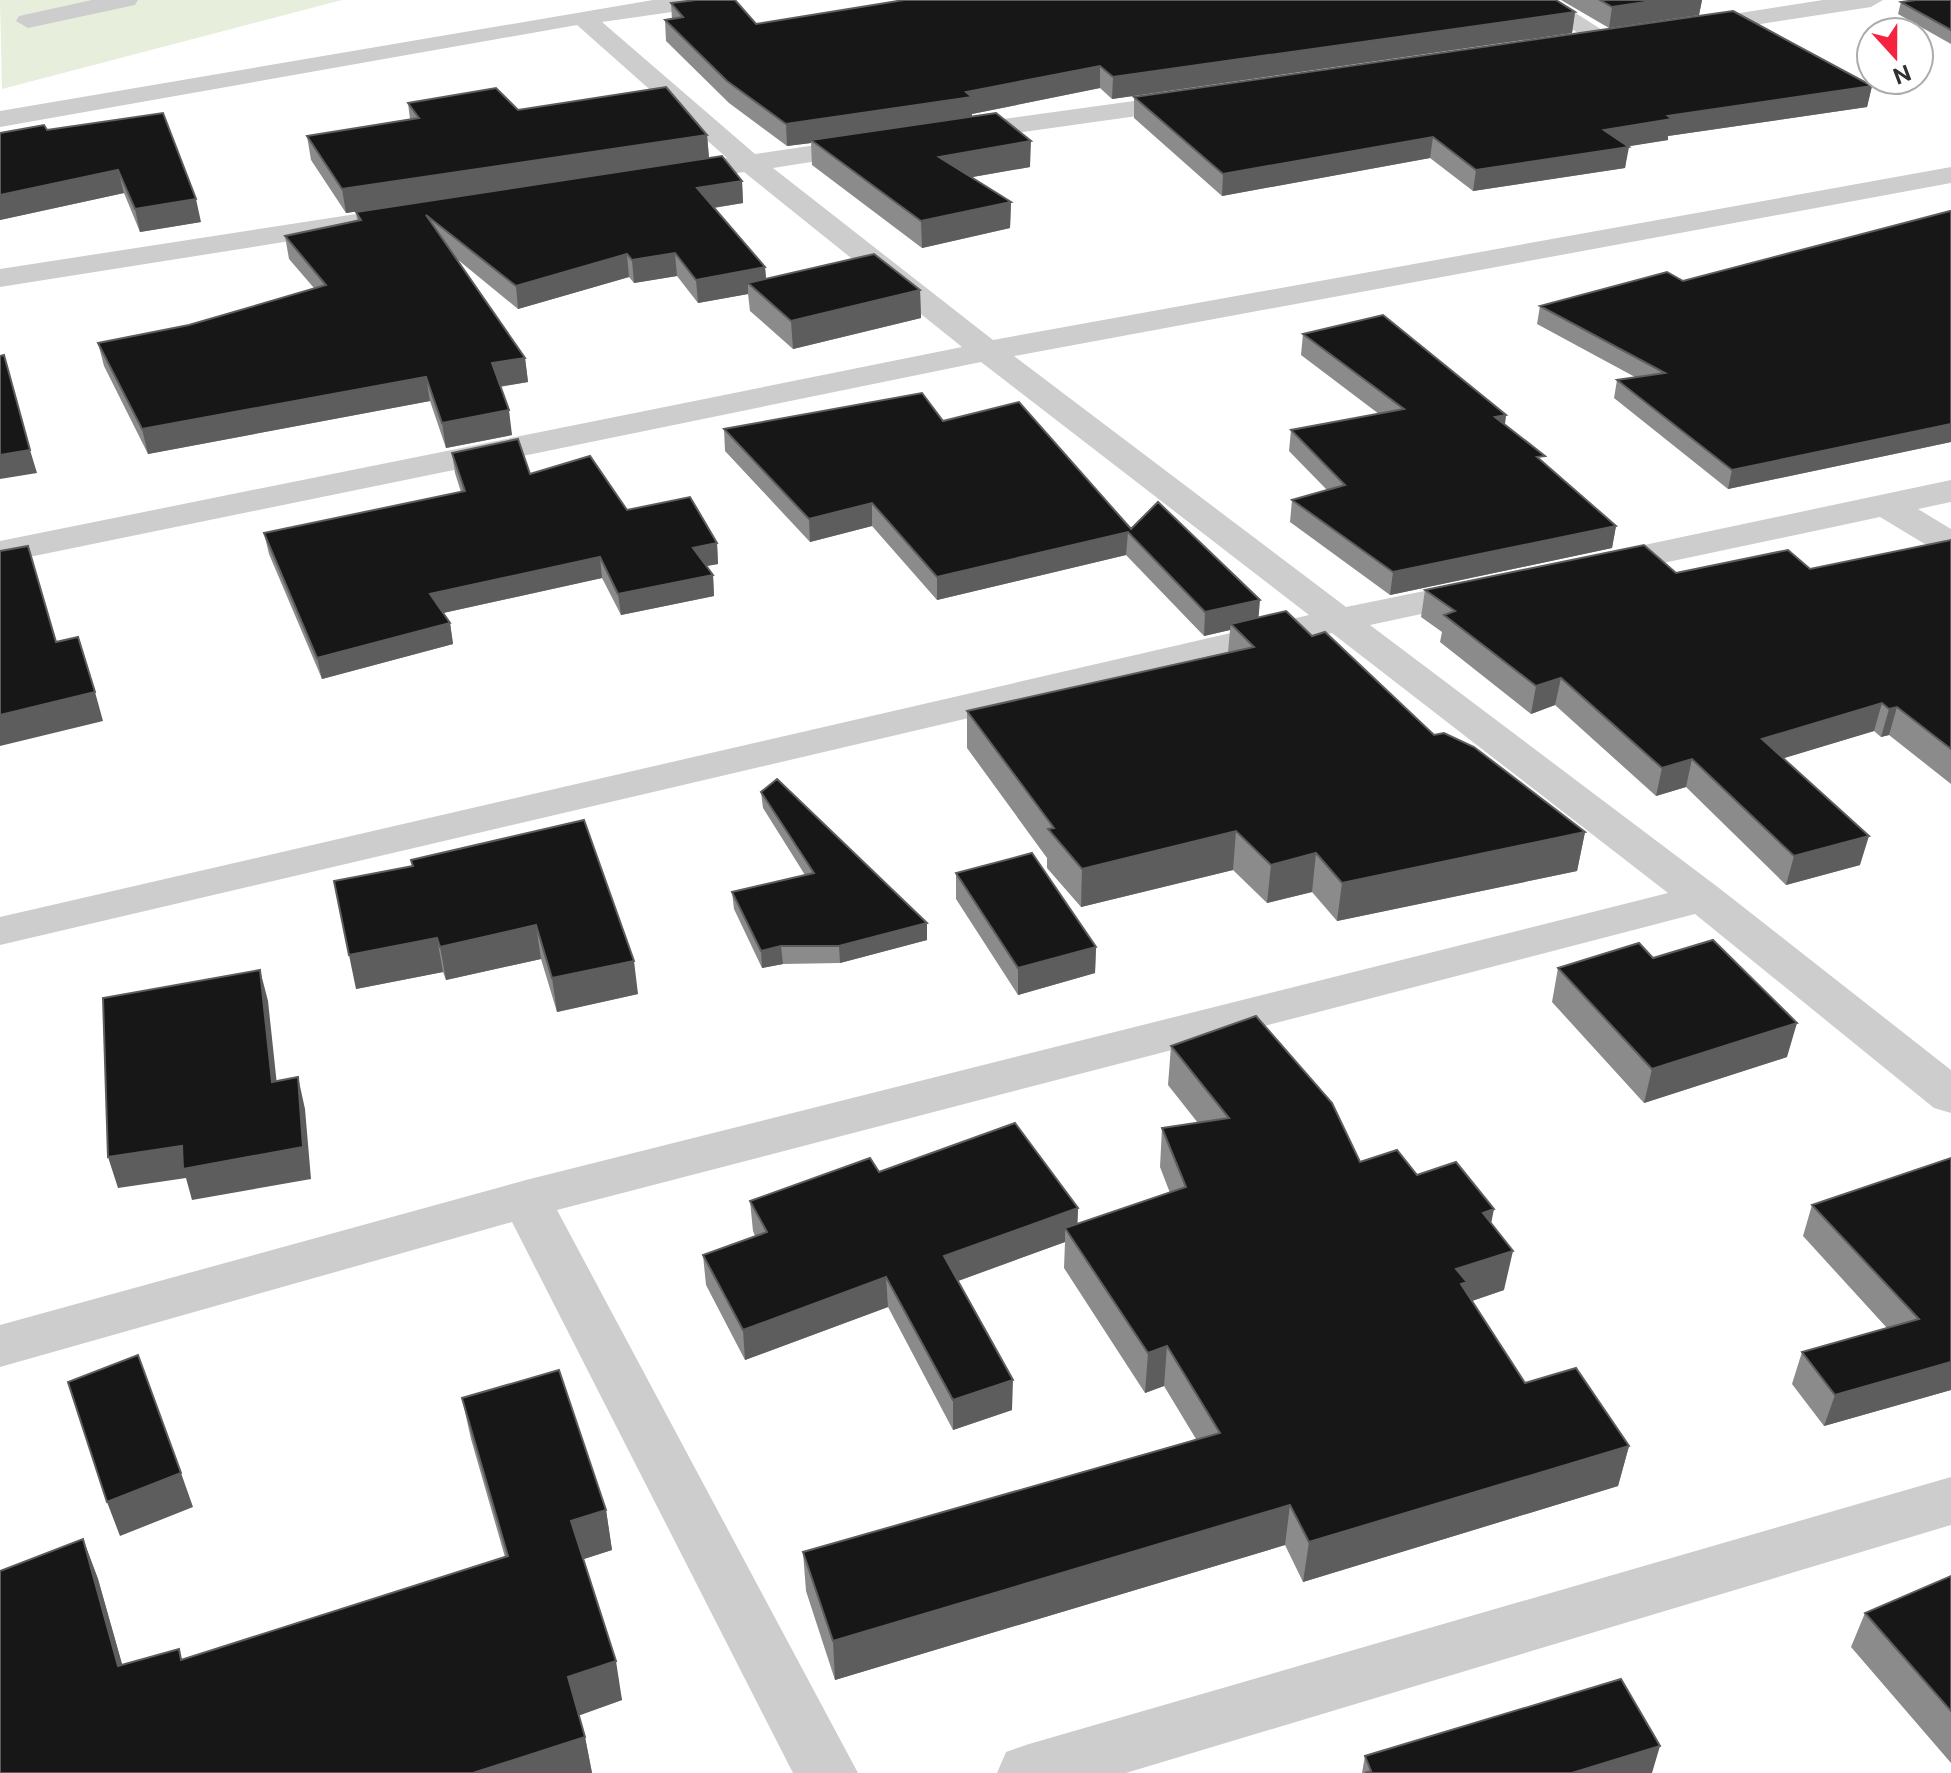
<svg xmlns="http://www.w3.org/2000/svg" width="1951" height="1773" font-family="'Public Sans',sans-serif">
	<rect width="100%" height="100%" fill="#fff"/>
	<!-- green -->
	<path fill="#e7eedc" d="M 0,0 L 342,0 L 2,89 Z"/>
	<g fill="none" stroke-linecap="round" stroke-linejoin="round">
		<!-- minor -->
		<path fill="#cdcdcd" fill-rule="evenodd" d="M 92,0 L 138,0 L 135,5 L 28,28 L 16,21 L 19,16 Z
			M 653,0 L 719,0 L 707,7 L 602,22 L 755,154 L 871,137 L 881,139 L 885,145 L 881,151 L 773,168 L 993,340 L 1951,167 L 1951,183 L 1014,356 L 1346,607 L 1483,579 L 1496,582 L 1502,590 L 1496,598 L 1370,625 L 1719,888 L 1951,1070 L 1951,1113 L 1934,1108 L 1695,914 L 557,1210 L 858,1773 L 793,1773 L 512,1222 L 0,1367 L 0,1325 L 526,1180 L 1668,893 L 1332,633 L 0,945 L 0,917 L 1309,615 L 981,362 L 0,563 L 0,541 L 962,347 L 744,172 L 670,183 L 660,181 L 656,175 L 660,169 L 727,158 L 577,25 L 0,127 L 0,111 Z
			M 1526,0 L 1555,0 L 1618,40 L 1606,47 L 1597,45 Z
			M 1823,0 L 1883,0 L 1871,7 L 1688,35 L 1676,28 L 1688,21 Z
			M 1192,93 L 1201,95 L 1205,101 L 1201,107 L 952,142 L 942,140 L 938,134 L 942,128 L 952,126 Z
			M 369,212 L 379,215 L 384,221 L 379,227 L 0,287 L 0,269 Z
			M 1951,480 L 1951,502 L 1918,509 L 1951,529 L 1951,555 L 1938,552 L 1880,517 L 1597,577 L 1584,574 L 1579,566 L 1584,558 L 1597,555 Z
			M 1951,1477 L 1951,1525 L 1126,1773 L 997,1773 L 1006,1752 L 1029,1744 Z"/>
	</g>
	<!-- wall -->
	<path fill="#8b8b8b" d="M 1561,0 L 1702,0 L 1699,15 L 1609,28 Z
		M 1951,0 L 1951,44 L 1898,14 L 1901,2 Z
		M 671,3 L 756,24 L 1575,12 L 1572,33 L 1112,99 L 1100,88 L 972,114 L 972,116 L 1030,167 L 972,177 L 1011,202 L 1010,228 L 922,248 L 812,165 L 811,143 L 787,146 L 729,103 L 666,41 L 665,20 L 672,19 Z
		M 1872,86 L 1867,107 L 1668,136 L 1668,140 L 1628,146 L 1625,168 L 1473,191 L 1430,158 L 1222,196 L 1134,118 L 1134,97 Z
		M 408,103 L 518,110 L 707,135 L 709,158 L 346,213 L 311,160 L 307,136 L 410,119 Z
		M 47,130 L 201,222 L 140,232 L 124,193 L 0,220 L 0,133 Z
		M 742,181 L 743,203 L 714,208 L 765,267 L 766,279 L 920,290 L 921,318 L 793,349 L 750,311 L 748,294 L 698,303 L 677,276 L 634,283 L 629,277 L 518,309 L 457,259 L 525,358 L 528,382 L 500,387 L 512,435 L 446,448 L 430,401 L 148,454 L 104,366 L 98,343 L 189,325 L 314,288 L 289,259 L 285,236 L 357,220 L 356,212 Z
		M 1951,211 L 1951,442 L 1728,489 L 1614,398 L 1617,380 L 1635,377 L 1537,324 L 1540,306 L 1683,281 Z
		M 1303,334 L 1506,415 L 1505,424 L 1544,463 L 1616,526 L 1612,548 L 1390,595 L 1290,522 L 1292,500 L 1327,490 L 1289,451 L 1291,430 L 1379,414 L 1301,355 Z
		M 943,421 L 1131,529 L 1258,618 L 1312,636 L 1434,735 L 1585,832 L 1577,871 L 1337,921 L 1312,892 L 1267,903 L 1233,870 L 1081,907 L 1047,868 L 1047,858 L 967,748 L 967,711 L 1228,652 L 1230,630 L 1204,636 L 1126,555 L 937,600 L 872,526 L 810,542 L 725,451 L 724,429 Z
		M 452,453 L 530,474 L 717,543 L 718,564 L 706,566 L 713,575 L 714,596 L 621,615 L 602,578 L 443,613 L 450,623 L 453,644 L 322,679 L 269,554 L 264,533 L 461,492 L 455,473 Z
		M 1951,540 L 1951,784 L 1889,735 L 1881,737 L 1874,731 L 1783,758 L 1860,865 L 1786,885 L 1686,787 L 1656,796 L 1555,705 L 1531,714 L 1440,642 L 1442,632 L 1421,617 L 1425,590 L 1676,573 L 1810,569 Z
		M 761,792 L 927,923 L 927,940 L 840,963 L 783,964 L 762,968 L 734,909 L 732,892 L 805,875 L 763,808 Z
		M 584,820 L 638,994 L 557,1012 L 541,959 L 446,980 L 443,972 L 356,989 L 412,866 L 411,860 Z
		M 956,873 L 1096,947 L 1095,973 L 1018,995 L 956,899 Z
		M 1653,958 L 1787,1057 L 1644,1103 L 1552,1002 L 1558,968 Z
		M 1171,1046 L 1360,1162 L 1417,1175 L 1491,1223 L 1504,1290 L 1472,1301 L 1525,1383 L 1629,1446 L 1618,1486 L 1303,1582 L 1285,1545 L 835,1680 L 806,1591 L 803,1552 L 1196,1439 L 1164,1386 L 1145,1393 L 1064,1268 L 1065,1242 L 958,1281 L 1012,1410 L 953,1430 L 888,1307 L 745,1360 L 706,1285 L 703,1255 L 755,1236 L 753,1231 L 750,1201 L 879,1172 L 1078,1208 L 1077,1224 L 1170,1193 L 1160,1167 L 1162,1128 L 1198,1123 L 1168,1085 Z
		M 1951,1158 L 1951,1390 L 1824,1426 L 1792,1384 L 1802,1352 L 1887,1328 L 1803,1236 L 1812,1205 Z
		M 462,1398 L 606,1510 L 612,1550 L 583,1559 L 622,1700 L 579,1715 L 585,1737 L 592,1773 L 0,1773 L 83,1539 L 98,1579 L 122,1665 L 183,1659 L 505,1557 L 471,1439 Z
		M 1951,1576 L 1951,1763 L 1851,1647 L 1865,1613 Z
		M 1365,1756 L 1652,1773 L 1362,1773 Z"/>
	<!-- shaded-wall -->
	<path fill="#5d5d5d" d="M 1659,0 L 1702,0 L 1699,15 L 1609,28 L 1612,7 Z
		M 1575,12 L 1572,33 L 1112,99 L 1113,77 Z
		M 1100,66 L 1100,88 L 972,114 L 972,120 L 811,140 L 811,143 L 787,146 L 786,124 L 966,92 Z
		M 1872,86 L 1867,107 L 1668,136 L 1668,140 L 1600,151 L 1604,130 L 1668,116 Z
		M 707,135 L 709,158 L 346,213 L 342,189 Z
		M 1433,137 L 1430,158 L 1222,196 L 1223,174 Z
		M 1031,141 L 1030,167 L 939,183 L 939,157 Z
		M 1629,147 L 1625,168 L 1473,191 L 1476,170 Z
		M 118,170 L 124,193 L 0,220 L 0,195 Z
		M 742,181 L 743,203 L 699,210 L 697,188 Z
		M 196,199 L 201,222 L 140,232 L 135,209 Z
		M 1011,202 L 1010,228 L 922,248 L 921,221 Z
		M 675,253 L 677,276 L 634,283 L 632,260 Z
		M 627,254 L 629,277 L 518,309 L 516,286 Z
		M 765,267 L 767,290 L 748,283 L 748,294 L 698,303 L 696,280 Z
		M 920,290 L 921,318 L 793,349 L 791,321 Z
		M 525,358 L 528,382 L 496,387 L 492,363 Z
		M 426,377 L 430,401 L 148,454 L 142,429 Z
		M 509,410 L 512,435 L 446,448 L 442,423 Z
		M 1506,415 L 1503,436 L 1495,417 Z
		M 1951,424 L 1951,442 L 1728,489 L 1732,470 Z
		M 30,450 L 37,473 L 0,479 L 0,455 Z
		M 872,503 L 872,526 L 810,542 L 809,519 Z
		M 1616,526 L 1612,548 L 1390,595 L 1393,572 Z
		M 1128,532 L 1126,555 L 937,600 L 937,577 Z
		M 717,543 L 718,564 L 695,568 L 693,548 Z
		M 600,557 L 602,578 L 434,615 L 430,594 Z
		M 713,575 L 714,596 L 621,615 L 618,594 Z
		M 1260,600 L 1258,624 L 1231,624 L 1230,630 L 1204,636 L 1205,612 Z
		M 450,623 L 453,644 L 322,679 L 317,658 Z
		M 1561,678 L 1555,705 L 1531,714 L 1536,686 Z
		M 95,692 L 103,721 L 0,746 L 0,715 Z
		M 1882,703 L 1874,731 L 1755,767 L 1762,739 Z
		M 1897,707 L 1889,735 L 1881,737 L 1889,709 Z
		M 1692,759 L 1686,787 L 1656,796 L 1662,768 Z
		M 1236,831 L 1233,870 L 1081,907 L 1082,869 Z
		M 1585,832 L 1577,871 L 1337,921 L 1342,883 Z
		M 1869,836 L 1860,865 L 1786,885 L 1794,856 Z
		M 1316,853 L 1312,892 L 1267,903 L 1271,865 Z
		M 927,923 L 927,940 L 840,963 L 839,946 Z
		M 536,925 L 541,959 L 446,980 L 440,947 Z
		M 437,938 L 443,972 L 356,989 L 349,955 Z
		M 781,946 L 783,964 L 762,968 L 761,951 Z
		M 1096,947 L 1095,973 L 1018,995 L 1018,968 Z
		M 634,961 L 638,994 L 557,1012 L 552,978 Z
		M 260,970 L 268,1001 L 280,1113 L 272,1082 Z
		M 1797,1023 L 1787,1057 L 1644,1103 L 1652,1069 Z
		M 298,1077 L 305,1109 L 311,1179 L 192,1200 L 186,1178 L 118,1188 L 108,1157 Z
		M 1078,1208 L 1077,1238 L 1065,1228 L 1065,1242 L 944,1286 L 944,1256 Z
		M 1494,1209 L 1486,1249 L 1483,1213 Z
		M 1513,1251 L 1504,1290 L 1463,1304 L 1456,1269 Z
		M 886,1277 L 888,1307 L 745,1360 L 743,1330 Z
		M 1167,1346 L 1164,1386 L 1145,1393 L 1148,1353 Z
		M 1951,1362 L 1951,1390 L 1824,1426 L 1835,1395 Z
		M 1013,1380 L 1012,1410 L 953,1430 L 953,1400 Z
		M 1629,1446 L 1618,1486 L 1303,1582 L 1309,1542 Z
		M 181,1473 L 193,1507 L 120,1536 L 107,1502 Z
		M 1290,1505 L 1285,1545 L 835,1680 L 833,1641 Z
		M 606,1510 L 612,1550 L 578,1561 L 571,1521 Z
		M 83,1539 L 98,1579 L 134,1706 L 118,1666 Z
		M 616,1661 L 622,1700 L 575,1717 L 568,1677 Z
		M 585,1737 L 592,1773 L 473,1773 Z
		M 1660,1746 L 1652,1773 L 1572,1773 Z"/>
	<!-- building -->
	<path fill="#171717" stroke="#5d5d5d" stroke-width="2" d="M 696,0 L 735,0 L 756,24 L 904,0 L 1556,0 L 1575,12 L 1113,77 L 1100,66 L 966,92 L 972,97 L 786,124 L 727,81 L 665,20 L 683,17 L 671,3 Z
		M 1600,0 L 1659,0 L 1612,7 Z
		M 1916,0 L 1951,0 L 1951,30 L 1901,2 Z
		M 1733,11 L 1872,86 L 1668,116 L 1672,119 L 1604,130 L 1629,147 L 1476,170 L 1433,137 L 1223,174 L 1134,97 Z
		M 666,87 L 707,135 L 342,189 L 307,136 L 419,118 L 408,103 L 496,88 L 518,110 Z
		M 163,113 L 196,199 L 135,209 L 118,170 L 0,195 L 0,133 L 44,125 L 47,130 Z
		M 996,113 L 1031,141 L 939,157 L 1011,202 L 921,221 L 811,140 Z
		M 722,156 L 742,181 L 697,188 L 765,267 L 696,280 L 675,253 L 632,260 L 627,254 L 516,286 L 426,215 L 525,358 L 492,363 L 509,410 L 442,423 L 426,377 L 142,429 L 98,343 L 189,325 L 326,285 L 285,236 L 361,220 L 356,212 Z
		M 1950,211 L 1951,211 L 1951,424 L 1732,470 L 1617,380 L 1665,373 L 1540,306 L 1667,272 L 1683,281 Z
		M 874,254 L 920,290 L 791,321 L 748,283 Z
		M 1383,315 L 1506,415 L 1495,417 L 1545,456 L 1537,457 L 1616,526 L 1393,572 L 1292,500 L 1345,485 L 1291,430 L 1404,409 L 1303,334 Z
		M 4,355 L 30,450 L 0,455 L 0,356 Z
		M 922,393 L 943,421 L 1019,402 L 1131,529 L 1158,502 L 1260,600 L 1205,612 L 1128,532 L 937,577 L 872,503 L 809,519 L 724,429 Z
		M 518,439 L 530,474 L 590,456 L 627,510 L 690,497 L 717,543 L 693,548 L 713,575 L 618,594 L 600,557 L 430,594 L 450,623 L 317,658 L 264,533 L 465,491 L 452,453 Z
		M 1951,540 L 1951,749 L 1897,707 L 1889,709 L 1882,703 L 1762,739 L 1869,836 L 1794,856 L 1692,759 L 1662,768 L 1561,678 L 1536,686 L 1444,615 L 1455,611 L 1425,590 L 1644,545 L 1676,573 L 1788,550 L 1810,569 Z
		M 28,546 L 56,642 L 78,637 L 95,692 L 0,715 L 0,551 Z
		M 1286,611 L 1312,636 L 1325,632 L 1434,735 L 1444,733 L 1474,747 L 1585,832 L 1342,883 L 1316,853 L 1271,865 L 1236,831 L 1082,869 L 1048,829 L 1054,828 L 967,711 L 1254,647 L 1231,624 Z
		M 777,779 L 927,923 L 839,946 L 781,946 L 761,951 L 732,892 L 814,873 L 761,792 Z
		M 584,820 L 634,961 L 552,978 L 536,925 L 440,947 L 437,938 L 349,955 L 334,881 L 413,866 L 411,860 Z
		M 1032,853 L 1096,947 L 1018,968 L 956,873 Z
		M 1713,940 L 1797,1023 L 1652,1069 L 1558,968 L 1639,943 L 1653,958 Z
		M 260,970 L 272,1082 L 298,1077 L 303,1147 L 183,1169 L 182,1146 L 108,1157 L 103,998 Z
		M 1256,1016 L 1332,1103 L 1360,1162 L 1397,1150 L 1417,1175 L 1456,1162 L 1494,1209 L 1483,1213 L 1513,1251 L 1456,1269 L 1467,1282 L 1461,1284 L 1525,1383 L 1576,1368 L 1629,1446 L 1309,1542 L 1290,1505 L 833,1641 L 803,1552 L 1220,1433 L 1167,1346 L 1148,1353 L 1065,1228 L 1186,1187 L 1162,1128 L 1229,1118 L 1171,1046 Z
		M 1015,1123 L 1078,1208 L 944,1256 L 1013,1380 L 953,1400 L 886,1277 L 743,1330 L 703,1255 L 767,1232 L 750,1201 L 870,1158 L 879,1172 Z
		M 1951,1158 L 1951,1362 L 1835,1395 L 1802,1352 L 1919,1319 L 1812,1205 Z
		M 138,1355 L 181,1473 L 107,1502 L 68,1382 Z
		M 559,1370 L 606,1510 L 571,1521 L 616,1661 L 568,1677 L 585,1737 L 473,1773 L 0,1773 L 0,1571 L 83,1539 L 118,1666 L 179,1649 L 181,1660 L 508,1556 L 462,1398 Z
		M 1951,1576 L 1951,1711 L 1865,1613 Z
		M 1621,1679 L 1660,1746 L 1572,1773 L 1365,1773 L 1371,1771 L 1365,1756 Z"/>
	<!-- north arrow -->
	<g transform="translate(1895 56) rotate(159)"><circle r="38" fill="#ffffff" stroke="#acacac" stroke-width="2"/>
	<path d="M0-6L14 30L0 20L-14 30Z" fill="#f5233f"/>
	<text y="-12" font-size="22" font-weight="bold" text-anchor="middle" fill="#303030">N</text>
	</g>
</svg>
